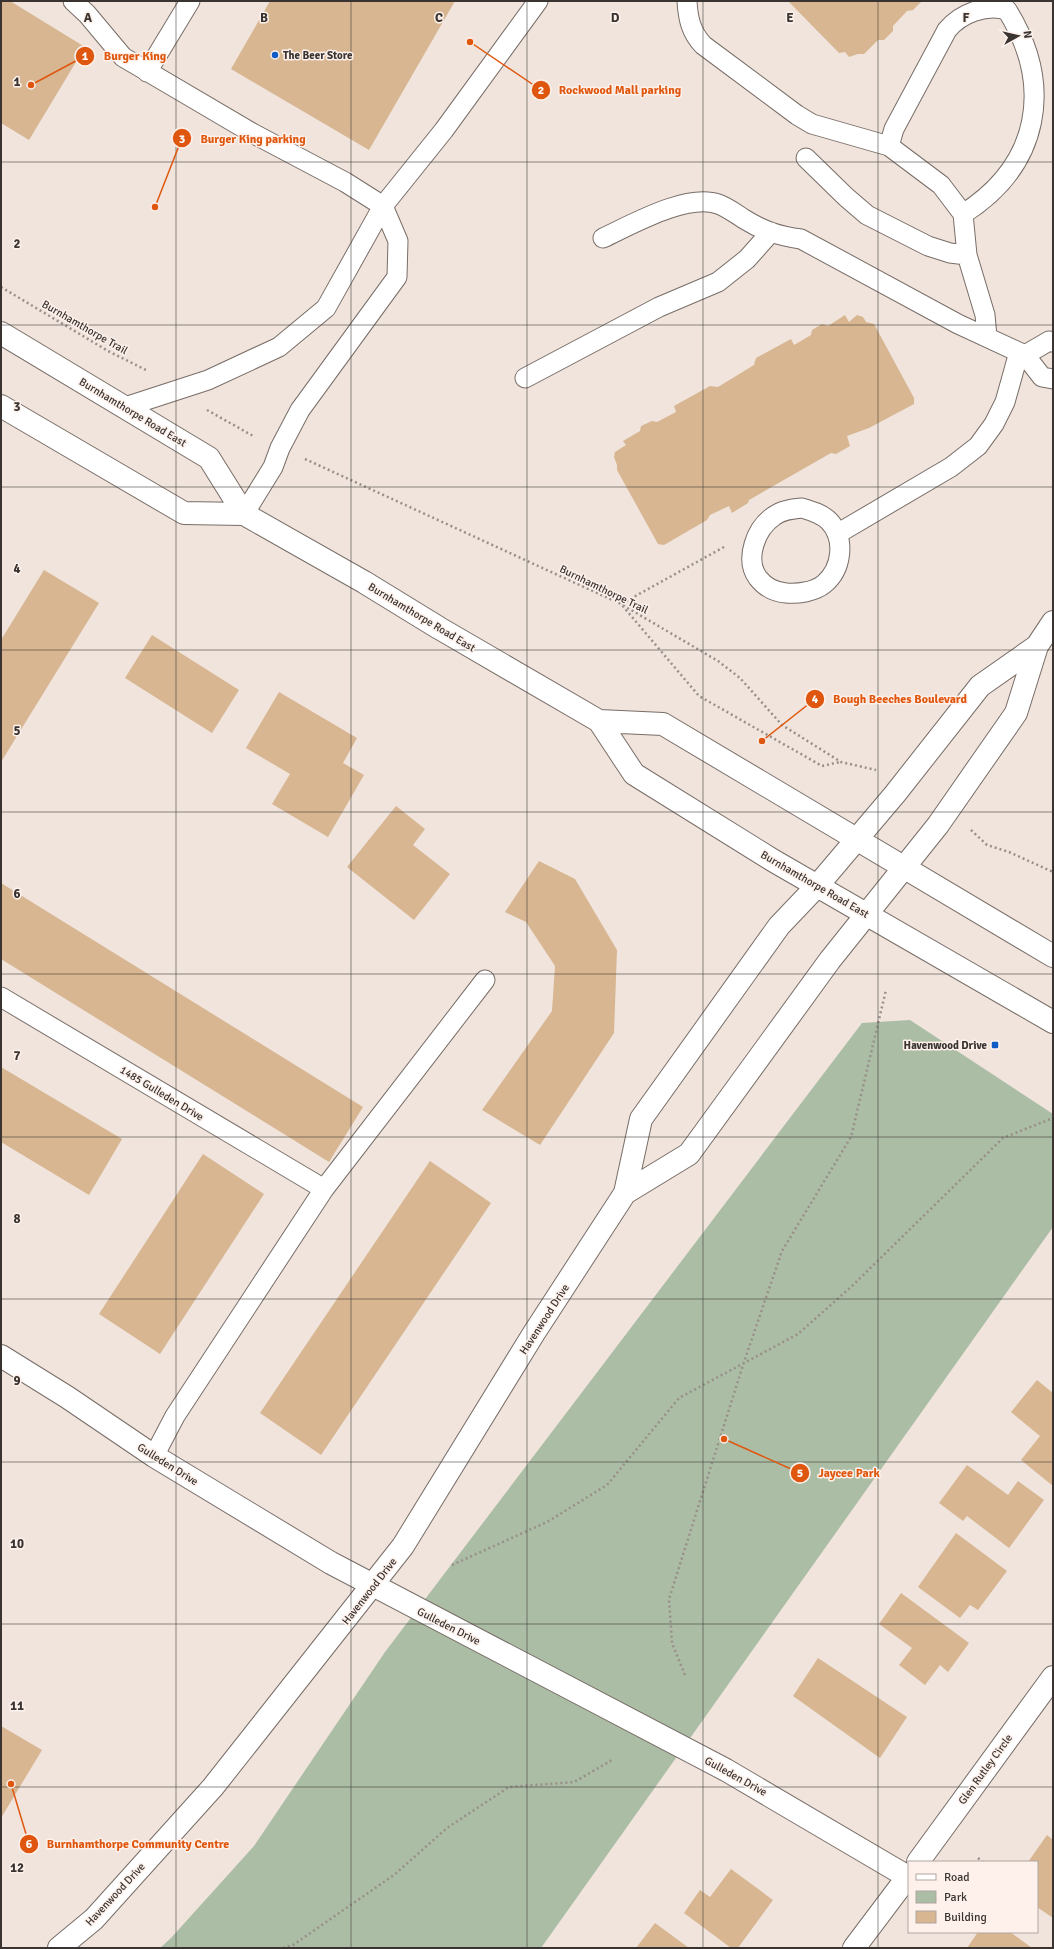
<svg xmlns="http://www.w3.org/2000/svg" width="1054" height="1949" font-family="Signika,sans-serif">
	<rect width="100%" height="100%" fill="#f0e4dd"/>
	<!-- green -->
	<path fill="#abbda4" d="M 910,1020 L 1053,1114 L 1053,1227 L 541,1948 L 160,1948 L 171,1938 L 254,1846 L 385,1652 L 862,1023 Z"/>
	<!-- building -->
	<path fill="#d7b691" d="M 1,1 L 10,1 L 85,47 L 29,140 L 1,123 Z
		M 270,1 L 455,1 L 369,150 L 231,69 Z
		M 788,1 L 922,1 L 913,10 L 907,11 L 893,26 L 893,31 L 884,40 L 878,40 L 864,54 L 858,54 L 849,57 L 845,52 L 839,53 Z
		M 845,315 L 849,322 L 857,315 L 863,317 L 866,322 L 874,324 L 914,398 L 914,404 L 869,428 L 847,436 L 850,446 L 836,454 L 831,453 L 749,500 L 748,503 L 732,513 L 729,506 L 710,515 L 707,520 L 664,545 L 658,544 L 617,470 L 617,465 L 614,457 L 615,452 L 626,445 L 623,441 L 640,431 L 641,426 L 652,421 L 657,422 L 676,412 L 674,406 L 710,386 L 718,387 L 754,365 L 756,358 L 791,339 L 794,345 L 811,335 L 812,330 L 822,324 L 828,326 Z
		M 44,570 L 99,603 L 1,762 L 1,640 Z
		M 152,635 L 239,690 L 212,733 L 125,678 Z
		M 279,692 L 357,738 L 343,763 L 364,775 L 328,837 L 272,804 L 290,774 L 246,748 Z
		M 396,806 L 425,829 L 413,845 L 450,874 L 414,920 L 347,867 Z
		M 539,861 L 575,879 L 617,950 L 614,1033 L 540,1145 L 482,1110 L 552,1011 L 555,966 L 526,922 L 505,912 Z
		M 1,883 L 363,1107 L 329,1162 L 1,959 Z
		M 1,1067 L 122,1139 L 89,1195 L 1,1142 Z
		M 203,1154 L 264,1194 L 160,1354 L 99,1314 Z
		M 430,1161 L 491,1203 L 321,1455 L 260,1413 Z
		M 1037,1380 L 1053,1393 L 1053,1486 L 1021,1460 L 1040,1436 L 1011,1412 Z
		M 967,1465 L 1008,1495 L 1018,1481 L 1044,1500 L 1009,1548 L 967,1516 L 963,1521 L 939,1503 Z
		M 956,1533 L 1007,1571 L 978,1610 L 970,1605 L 960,1618 L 918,1587 Z
		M 901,1593 L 969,1643 L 948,1672 L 940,1665 L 925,1685 L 899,1665 L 912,1648 L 879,1624 Z
		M 818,1658 L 907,1717 L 880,1758 L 793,1696 Z
		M 1,1726 L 42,1750 L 1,1818 Z
		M 1047,1835 L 1053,1840 L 1053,1918 L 1037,1907 L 1037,1862 L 1028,1862 Z
		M 731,1869 L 773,1900 L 738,1948 L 731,1948 L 684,1913 L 700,1890 L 710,1897 Z
		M 655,1923 L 689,1948 L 636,1948 Z
		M 978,1932 L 1010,1932 L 1032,1948 L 967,1948 Z"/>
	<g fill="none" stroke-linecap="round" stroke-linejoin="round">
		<defs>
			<path id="service" d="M 73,1 L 87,14 L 123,57 L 254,134 L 345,182 L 383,206 L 398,241 L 397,277 L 300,410 L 280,448 L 273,467 L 244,514
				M 687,1 C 688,19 691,32 703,45 L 797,115 L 812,124 L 889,146 L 941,185 L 963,214 L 967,255 L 985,315 L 987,337
				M 147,72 L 190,1
				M 889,146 L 894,129 L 947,30 C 961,13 986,4 1007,10 C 1054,86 1040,165 963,214
				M 806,158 L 846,197 L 867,215 L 928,246 L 950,253 L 967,255
				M 603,238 C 631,225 687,193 718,204 C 727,207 736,214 744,219 C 763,231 779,236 801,239 L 958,324 L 1025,355 L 1042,377 L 1053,379
				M 1025,355 L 1049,341 L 1053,342
				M 525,378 L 659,307 L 718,282 L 747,259 L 771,232
				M 125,407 L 208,380 L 279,347 L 326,308 L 383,206 L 444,130 L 538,1
				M 802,508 C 812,511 822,514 829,521 C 846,539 842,569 824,584 C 814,592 798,594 786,593 C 774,592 765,587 758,578 C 744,559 756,528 774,516 C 782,510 792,509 802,508 Z
				M 837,534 L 951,467 L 978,446 L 994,424 L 1005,402 L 1019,352
				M 1,997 L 324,1189
				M 154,1456 L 175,1416 L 324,1189 L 485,980"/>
			<path id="minor" d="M 625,1193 L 689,1154 L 830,960 L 938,825 L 1016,713 L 1037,646 L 1053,622
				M 1,1356 L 67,1397 L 154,1456 L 331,1563 L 726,1770 L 908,1877
				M 918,1862 L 1053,1677
				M 59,1948 L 94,1919 L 213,1787 L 403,1546 L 534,1333 L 625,1193 L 641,1119 L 779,926 L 818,885 L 895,794 L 980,686 L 1037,646
				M 854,1948 L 909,1875"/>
			<path id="secondary" d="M 1,333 L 209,458 L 244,514 L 364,582 L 439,628 L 599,721 L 634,774 L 774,861 L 1053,1022
				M 1,406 L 184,513 L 244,514
				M 599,721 L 663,724 L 1053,956"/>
		</defs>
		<!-- service casing -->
		<use href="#service" stroke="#786d67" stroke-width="21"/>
		<!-- minor casing -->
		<use href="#minor" stroke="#786d67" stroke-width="24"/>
		<!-- secondary casing -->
		<use href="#secondary" stroke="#786d67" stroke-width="24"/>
		<!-- path -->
		<path stroke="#988f8a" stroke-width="2.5" stroke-dasharray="2 3" stroke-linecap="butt" d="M 1,287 L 108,351 L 146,370
			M 207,410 L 255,437
			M 305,459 L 621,604 L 718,661 L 740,678 L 782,725 L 841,762 L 876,770
			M 724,547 L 621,604 L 699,696 L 822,766 L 840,762
			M 971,830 L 987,845 L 1009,852 L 1053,872
			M 452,1565 L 547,1522 L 607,1485 L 679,1398 L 798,1334 L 851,1287 L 1003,1138 L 1053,1118
			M 685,1675 L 672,1643 L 669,1599 L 744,1362 L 782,1251 L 851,1137 L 886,990
			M 978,1858 L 983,1862
			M 283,1948 L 293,1945 L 394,1875 L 447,1828 L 509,1787 L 574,1782 L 612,1760"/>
		<!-- service -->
		<use href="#service" stroke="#fff" stroke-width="19"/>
		<!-- minor -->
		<use href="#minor" stroke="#fff" stroke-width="22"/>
		<!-- secondary -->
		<use href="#secondary" stroke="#fff" stroke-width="22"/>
	</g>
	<!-- grid -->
	<path fill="none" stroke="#393431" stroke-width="1" stroke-opacity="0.55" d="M 176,1 L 176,1948M 351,1 L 351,1948M 527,1 L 527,1948M 703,1 L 703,1948M 878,1 L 878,1948M 1,162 L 1053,162M 1,325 L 1053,325M 1,487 L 1053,487M 1,650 L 1053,650M 1,812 L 1053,812M 1,974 L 1053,974M 1,1137 L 1053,1137M 1,1299 L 1053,1299M 1,1462 L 1053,1462M 1,1624 L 1053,1624M 1,1787 L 1053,1787"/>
	<!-- markers -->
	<g fill="#105bc5" stroke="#fef1eb" stroke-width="1.5">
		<circle cx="275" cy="55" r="4"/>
		<rect x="991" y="1041" width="8" height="8" rx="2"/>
	</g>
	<g text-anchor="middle" stroke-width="3" stroke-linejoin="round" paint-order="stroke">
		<!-- poi labels -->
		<g font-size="11" font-weight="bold" fill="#393431" stroke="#fef1eb" text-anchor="start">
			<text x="283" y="59">The Beer Store</text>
			<text x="987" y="1049" text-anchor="end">Havenwood Drive</text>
		</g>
		<!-- street labels -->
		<g font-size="11" fill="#393431" stroke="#fef1eb">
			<text transform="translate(85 327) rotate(30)" y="4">Burnhamthorpe Trail</text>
			<text transform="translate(133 412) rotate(31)" y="4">Burnhamthorpe Road East</text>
			<text transform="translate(604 589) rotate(26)" y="4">Burnhamthorpe Trail</text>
			<text transform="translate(422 617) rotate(31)" y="4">Burnhamthorpe Road East</text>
			<text transform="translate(815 884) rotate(30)" y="4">Burnhamthorpe Road East</text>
			<text transform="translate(162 1093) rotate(31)" y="4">1485 Gulleden Drive</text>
			<text transform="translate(544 1319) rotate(-57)" y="4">Havenwood Drive</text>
			<text transform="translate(168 1464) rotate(32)" y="4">Gulleden Drive</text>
			<text transform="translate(369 1591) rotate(-52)" y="4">Havenwood Drive</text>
			<text transform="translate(449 1626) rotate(27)" y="4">Gulleden Drive</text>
			<text transform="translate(985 1769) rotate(-54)" y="4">Glen Rutley Circle</text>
			<text transform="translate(736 1776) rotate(29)" y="4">Gulleden Drive</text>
			<text transform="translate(115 1894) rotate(-47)" y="4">Havenwood Drive</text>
		</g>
	</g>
	<g font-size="13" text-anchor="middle" font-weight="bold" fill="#393431" stroke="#fef1eb" stroke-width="3" stroke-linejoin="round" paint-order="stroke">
		<text x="88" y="22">A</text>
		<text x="264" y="22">B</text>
		<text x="439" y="22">C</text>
		<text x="615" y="22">D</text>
		<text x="790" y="22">E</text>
		<text x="966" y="22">F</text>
		<text x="17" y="86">1</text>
		<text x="17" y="248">2</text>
		<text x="17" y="411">3</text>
		<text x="17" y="573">4</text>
		<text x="17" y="735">5</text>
		<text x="17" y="898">6</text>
		<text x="17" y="1060">7</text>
		<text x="17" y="1223">8</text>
		<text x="17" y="1385">9</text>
		<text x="17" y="1548">10</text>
		<text x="17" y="1710">11</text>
		<text x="17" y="1872">12</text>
	</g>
	<!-- callouts -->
	<path fill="none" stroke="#df570e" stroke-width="1.5" d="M31 85L85 56M470 42L541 90M155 207L182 138M762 741L815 699M724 1439L800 1473M11 1784L29 1844"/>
	<g fill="#df570e" stroke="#fef1eb" stroke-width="1.5">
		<circle cx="31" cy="85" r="4"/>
		<circle cx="470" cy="42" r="4"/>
		<circle cx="155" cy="207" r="4"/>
		<circle cx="762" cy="741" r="4"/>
		<circle cx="724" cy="1439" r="4"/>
		<circle cx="11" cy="1784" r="4"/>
		<circle cx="85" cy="56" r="10"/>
		<circle cx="541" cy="90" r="10"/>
		<circle cx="182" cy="138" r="10"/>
		<circle cx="815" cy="699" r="10"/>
		<circle cx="800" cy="1473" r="10"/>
		<circle cx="29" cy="1844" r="10"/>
	</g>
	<g font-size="12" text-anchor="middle" font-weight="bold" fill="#fff">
		<text x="85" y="60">1</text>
		<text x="541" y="94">2</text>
		<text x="182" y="143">3</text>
		<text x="815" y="703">4</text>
		<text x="800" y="1477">5</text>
		<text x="29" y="1848">6</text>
	</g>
	<g font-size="12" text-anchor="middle" font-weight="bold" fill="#df570e" stroke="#fef1eb" stroke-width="3" stroke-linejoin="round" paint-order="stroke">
		<text x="135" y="60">Burger King</text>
		<text x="620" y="94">Rockwood Mall parking</text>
		<text x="253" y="143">Burger King parking</text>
		<text x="900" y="703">Bough Beeches Boulevard</text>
		<text x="849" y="1477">Jaycee Park</text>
		<text x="138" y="1848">Burnhamthorpe Community Centre</text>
	</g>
	<!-- border -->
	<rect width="1054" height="1949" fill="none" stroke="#393431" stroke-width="4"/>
	<!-- legend -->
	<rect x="908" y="1861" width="130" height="72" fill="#fef1eb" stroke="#afa5a1"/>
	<rect x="916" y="1874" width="20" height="6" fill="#ffffff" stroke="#afa5a1"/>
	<text x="944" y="1881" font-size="12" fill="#393431">Road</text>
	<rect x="916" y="1891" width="20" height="12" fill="#abbda4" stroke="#afa5a1"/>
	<text x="944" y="1901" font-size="12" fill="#393431">Park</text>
	<rect x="916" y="1911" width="20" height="12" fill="#d7b691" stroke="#afa5a1"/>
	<text x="944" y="1921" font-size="12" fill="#393431">Building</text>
	<!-- north arrow -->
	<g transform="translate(1018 36) rotate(82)" stroke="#fef1eb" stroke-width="3" paint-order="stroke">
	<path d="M0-3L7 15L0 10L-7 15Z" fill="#393431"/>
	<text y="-6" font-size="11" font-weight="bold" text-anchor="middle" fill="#393431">N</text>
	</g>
</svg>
